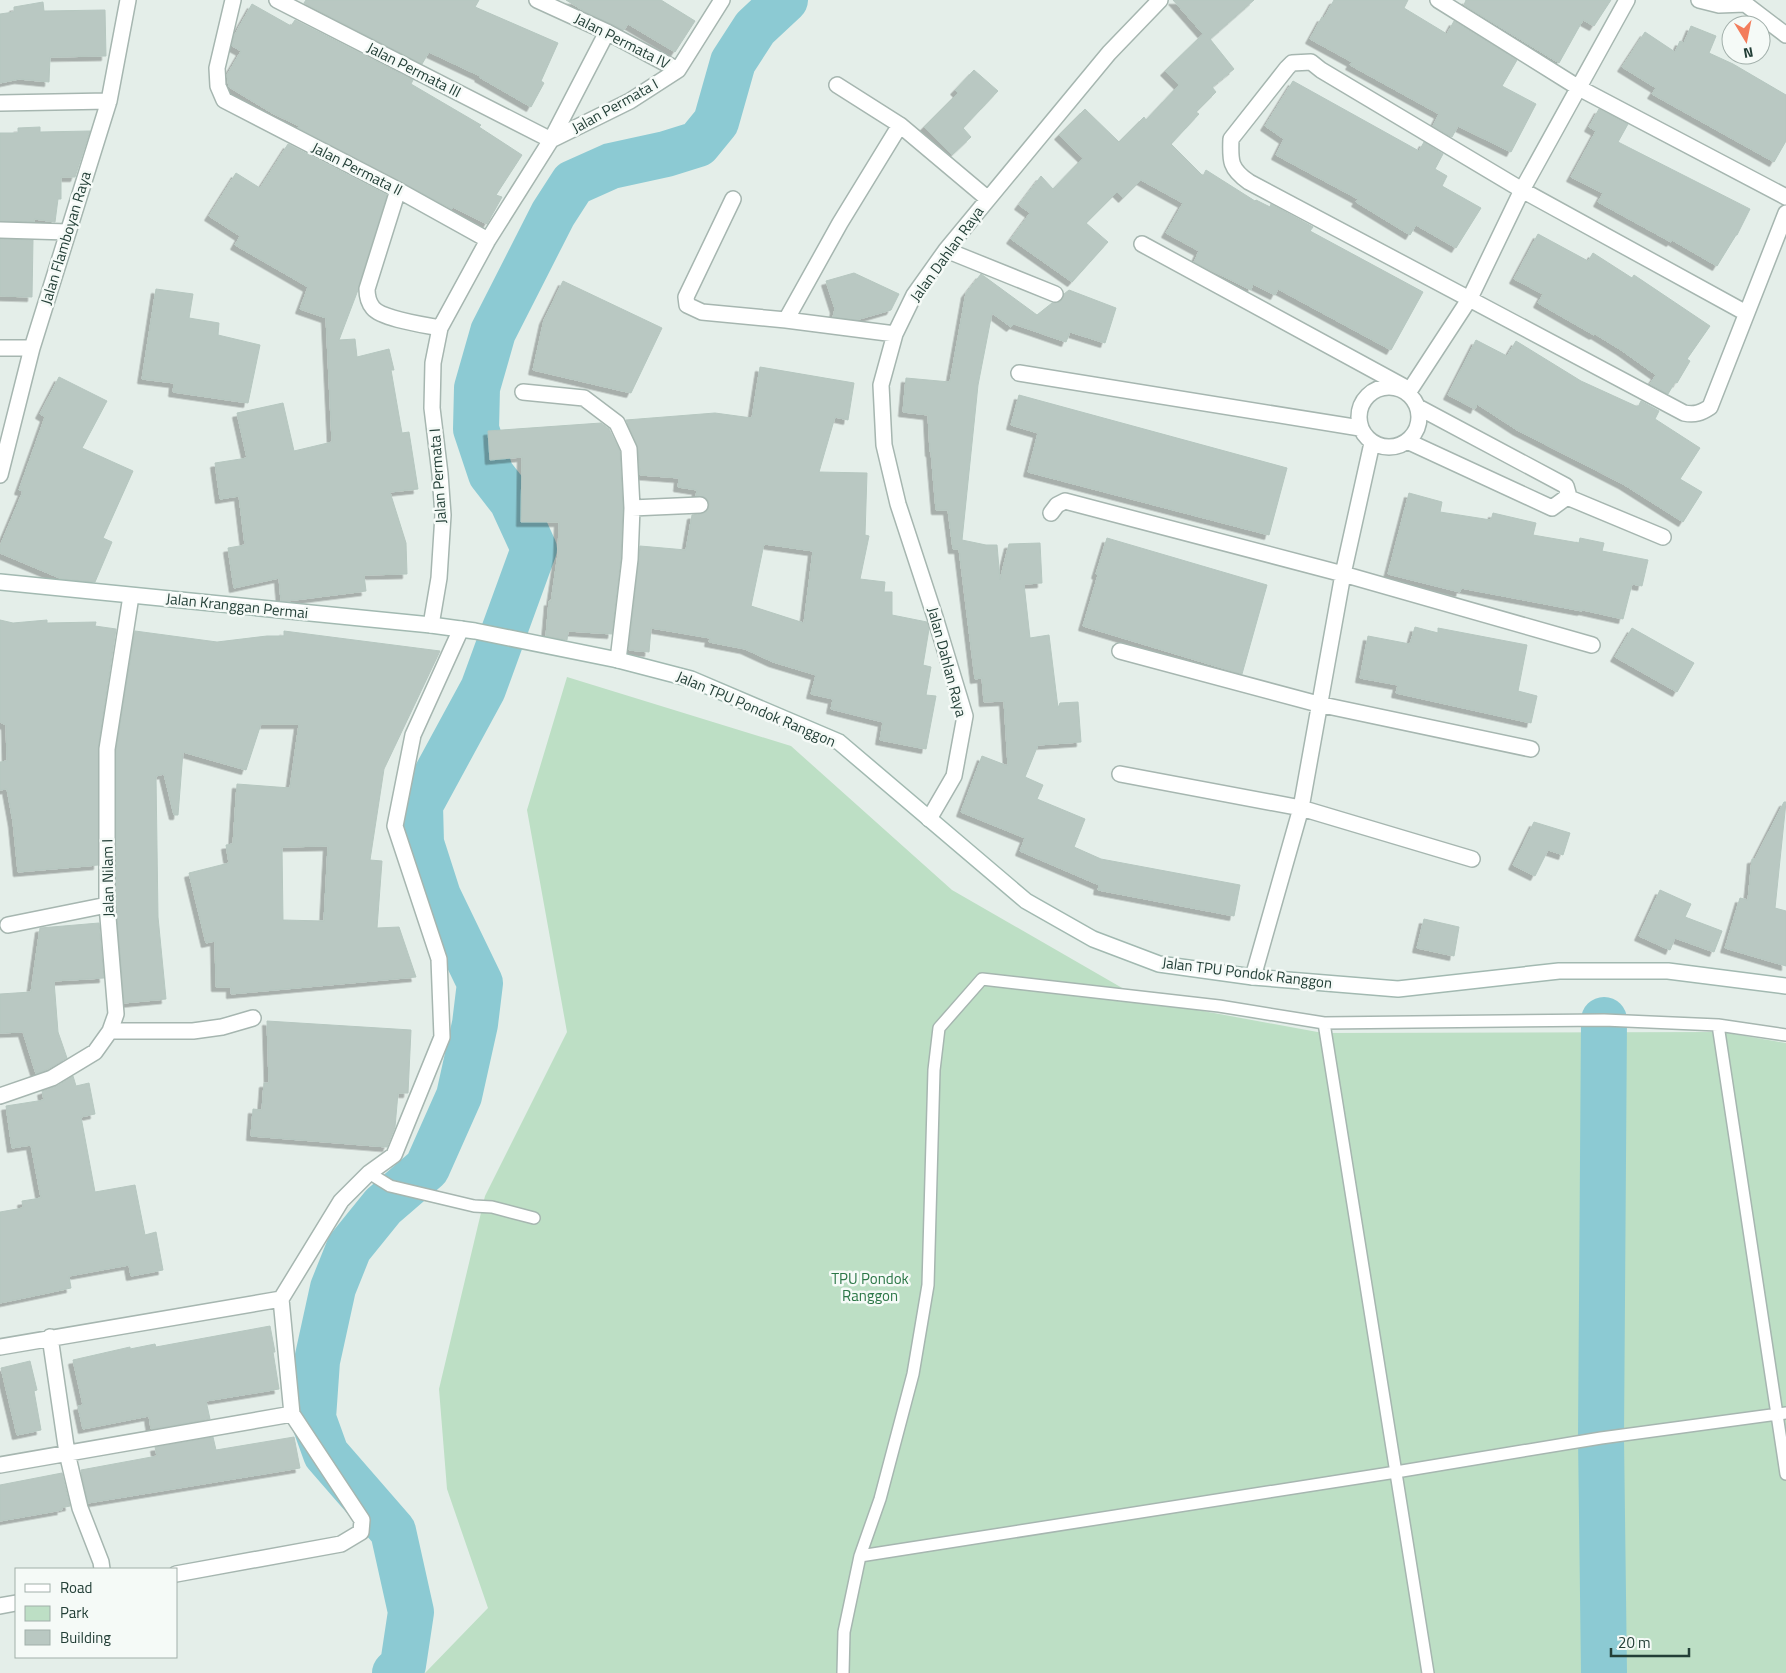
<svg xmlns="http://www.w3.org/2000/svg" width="1786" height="1673" font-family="'Titillium Web',sans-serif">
	<defs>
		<filter id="shadow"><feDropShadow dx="-4.5" dy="4.5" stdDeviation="0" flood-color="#0004"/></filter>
	</defs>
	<rect width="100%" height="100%" fill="#e4eee9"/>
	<!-- green -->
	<path fill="#bddfc5" d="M 567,677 L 791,746 L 952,890 L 1143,1000 L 1323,1033 L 1722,1032 L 1786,1043 L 1786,1673 L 425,1673 L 488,1608 L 447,1489 L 439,1389 L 485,1196 L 567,1032 L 527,810 Z"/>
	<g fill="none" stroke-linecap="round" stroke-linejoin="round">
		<!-- river -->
		<path stroke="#8ccad3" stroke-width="46" d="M 1604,1020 L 1601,1438 L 1604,1673
			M 395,1673 L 403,1665 L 411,1612 L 393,1531 L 326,1454 L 313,1418 L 317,1361 L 333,1288 L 349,1248 L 383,1206 L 427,1168 L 459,1096 L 475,1024 L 480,983 L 438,896 L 421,843 L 420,805 L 483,689 L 534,549 L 512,501 L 491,474 L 476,429 L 477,388 L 493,332 L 553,214 L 573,183 L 611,166 L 666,154 L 698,144 L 716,122 L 733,62 L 755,28 L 785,0"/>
	</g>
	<!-- building -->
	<path fill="#b9c8c2" stroke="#b6c7c0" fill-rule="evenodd" filter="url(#shadow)" d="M 306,0 L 479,0 L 475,7 L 558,43 L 541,81 L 544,83 L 531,107 L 479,77 L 480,76 L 429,52 L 422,64 L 304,3 Z
		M 566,0 L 661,0 L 695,21 L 675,52 L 628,24 L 624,30 L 584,11 Z
		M 1173,0 L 1254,0 L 1210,39 L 1234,69 L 1212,87 L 1216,92 L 1196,112 L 1199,114 L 1171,144 L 1203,176 L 1206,170 L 1255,201 L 1256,200 L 1270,207 L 1271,204 L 1313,227 L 1310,231 L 1423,292 L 1391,350 L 1278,289 L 1275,295 L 1253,284 L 1251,290 L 1194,262 L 1199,251 L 1166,233 L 1183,203 L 1141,180 L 1123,198 L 1117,192 L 1086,223 L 1108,242 L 1072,282 L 1011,239 L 1030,213 L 1019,205 L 1041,176 L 1053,189 L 1083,158 L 1059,135 L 1085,109 L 1119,142 L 1144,117 L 1146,120 L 1179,85 L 1165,71 L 1203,34 Z
		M 1334,0 L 1408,0 L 1404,8 L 1447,34 L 1454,21 L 1517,60 L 1502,86 L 1536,104 L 1511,152 L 1458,126 L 1452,137 L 1433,126 L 1439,114 L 1350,65 L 1352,62 L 1310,39 L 1322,17 L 1324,18 Z
		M 1466,0 L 1611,0 L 1594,26 L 1583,20 L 1559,63 L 1464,5 Z
		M 43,2 L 44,11 L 105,10 L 106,56 L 50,57 L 49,82 L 19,79 L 0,83 L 0,14 L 14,12 L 14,7 Z
		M 252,4 L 291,26 L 295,20 L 413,80 L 411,84 L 481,125 L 479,127 L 522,155 L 496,195 L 502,197 L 487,224 L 453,207 L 452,209 L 298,128 L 299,126 L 272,113 L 229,87 L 227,75 L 241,51 L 232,46 L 234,36 Z
		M 1691,26 L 1716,36 L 1709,53 L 1733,64 L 1786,95 L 1786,141 L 1774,162 L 1652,94 L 1656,88 L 1622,67 L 1645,32 L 1675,52 L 1680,41 L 1684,43 Z
		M 974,70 L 998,91 L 963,128 L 971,137 L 952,155 L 924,127 L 958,93 L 955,90 Z
		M 1293,81 L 1419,151 L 1424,142 L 1443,154 L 1435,169 L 1447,176 L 1442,186 L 1481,208 L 1456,248 L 1416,225 L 1410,235 L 1356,202 L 1358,199 L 1276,155 L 1284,139 L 1265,126 Z
		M 1599,109 L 1628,124 L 1618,142 L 1750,209 L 1737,235 L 1736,235 L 1717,266 L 1672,240 L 1671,242 L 1598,202 L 1603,193 L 1571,177 L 1596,131 L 1589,127 Z
		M 40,127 L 40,132 L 90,131 L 75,177 L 61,177 L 61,199 L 58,199 L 55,222 L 34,219 L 34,222 L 0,221 L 0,133 L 18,133 L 18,128 Z
		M 288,144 L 387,195 L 358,290 L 339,340 L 355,339 L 357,357 L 389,349 L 394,370 L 391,370 L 402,433 L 409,432 L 418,489 L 390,492 L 406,543 L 407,574 L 364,575 L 366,591 L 287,601 L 281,601 L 279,578 L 234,588 L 228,548 L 245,545 L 239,496 L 220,499 L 215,463 L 247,458 L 237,413 L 283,403 L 294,451 L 332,442 L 326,318 L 300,309 L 308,287 L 235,245 L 240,236 L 209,216 L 236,173 L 260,188 Z
		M 1538,234 L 1588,261 L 1593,253 L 1632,278 L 1634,275 L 1710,326 L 1687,359 L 1690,361 L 1677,383 L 1675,382 L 1668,394 L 1650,384 L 1656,375 L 1621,350 L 1595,334 L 1594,335 L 1538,303 L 1543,294 L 1514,279 Z
		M 0,239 L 33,240 L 32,297 L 0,296 Z
		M 854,273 L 899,294 L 891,310 L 856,320 L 833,317 L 835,309 L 826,281 Z
		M 981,274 L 1037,315 L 1052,303 L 1060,302 L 1064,294 L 1069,290 L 1116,308 L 1105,343 L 1070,332 L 1066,342 L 1014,324 L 1011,327 L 992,313 L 978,385 L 962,540 L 986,545 L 997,545 L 1000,580 L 1009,544 L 1040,543 L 1042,583 L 1024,584 L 1030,638 L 1049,635 L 1058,708 L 1060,703 L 1078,702 L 1081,742 L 1038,745 L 1025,777 L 1043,785 L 1037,799 L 1085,819 L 1074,847 L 1101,859 L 1240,885 L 1234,916 L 1098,890 L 1099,885 L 1020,851 L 1025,838 L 961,812 L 982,756 L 1008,766 L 1004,701 L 984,702 L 982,678 L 975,679 L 959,549 L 953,549 L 948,510 L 936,510 L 931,452 L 930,452 L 928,415 L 903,412 L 906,378 L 950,382 L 966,293 Z
		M 563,281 L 662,328 L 631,393 L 533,370 L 544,320 Z
		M 156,289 L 193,294 L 189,318 L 219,323 L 218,335 L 260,345 L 248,403 L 173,392 L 174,383 L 142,379 Z
		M 1476,340 L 1507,356 L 1516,341 L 1581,381 L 1638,407 L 1641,401 L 1659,411 L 1655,419 L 1700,448 L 1680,479 L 1702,492 L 1683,522 L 1623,484 L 1517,430 L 1477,404 L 1475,409 L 1448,395 Z
		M 760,367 L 854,383 L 848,420 L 835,417 L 819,472 L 867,473 L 865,535 L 869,536 L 860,579 L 885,582 L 884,592 L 892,592 L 892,615 L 927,622 L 929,629 L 923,665 L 931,667 L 926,695 L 936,696 L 926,749 L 880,740 L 883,722 L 831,709 L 833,699 L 811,694 L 816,675 L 773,662 L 745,649 L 709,642 L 710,638 L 651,628 L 649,652 L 629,650 L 640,546 L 686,550 L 692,515 L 705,513 L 709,505 L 708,500 L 705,497 L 696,496 L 697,490 L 678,487 L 679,478 L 640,475 L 638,448 L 626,420 L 715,413 L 752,418 ZM 764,544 L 813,551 L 804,623 L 751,606 Z
		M 59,377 L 107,401 L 82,448 L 133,471 L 103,538 L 112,542 L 95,582 L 62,579 L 0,553 L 0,546 L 23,491 L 19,490 L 45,417 L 40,414 Z
		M 1019,395 L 1287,468 L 1269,535 L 1028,472 L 1038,433 L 1011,425 Z
		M 601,423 L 609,429 L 620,451 L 623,508 L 621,558 L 612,634 L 568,631 L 567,640 L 546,636 L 549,601 L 551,602 L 558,554 L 559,522 L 521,522 L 522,457 L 490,460 L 488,431 Z
		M 1409,493 L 1442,502 L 1440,512 L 1491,520 L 1493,513 L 1536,523 L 1533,535 L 1579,543 L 1580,538 L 1604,543 L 1602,551 L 1648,560 L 1642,586 L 1632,584 L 1623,619 L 1583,610 L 1582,611 L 1461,588 L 1460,592 L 1388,574 Z
		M 1107,538 L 1267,585 L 1242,674 L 1083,626 L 1098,575 L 1096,574 Z
		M 0,620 L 13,623 L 47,620 L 47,623 L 96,622 L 95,626 L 116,629 L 98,749 L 98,865 L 18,872 L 13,822 L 7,789 L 0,790 L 0,762 L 7,761 L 6,725 L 0,722 Z
		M 1415,627 L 1438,633 L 1438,628 L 1527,645 L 1518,691 L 1537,696 L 1531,723 L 1396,693 L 1398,685 L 1360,678 L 1368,636 L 1410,644 Z
		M 1632,628 L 1694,663 L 1677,692 L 1615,657 Z
		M 135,631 L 217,642 L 267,636 L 284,636 L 284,631 L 440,651 L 384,769 L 370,860 L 382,861 L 377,928 L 399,927 L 416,977 L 231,994 L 231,987 L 216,987 L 215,941 L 206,943 L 189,873 L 229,863 L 226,845 L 233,844 L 237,784 L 290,788 L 299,724 L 261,724 L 246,770 L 183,752 L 178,815 L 174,815 L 164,774 L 156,776 L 158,917 L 166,999 L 124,1003 L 116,905 L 116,750 ZM 328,846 L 324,921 L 283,920 L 282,847 Z
		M 1784,802 L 1786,802 L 1775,908 L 1786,911 L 1786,966 L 1725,948 L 1740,898 L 1748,900 L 1752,859 L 1755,859 Z
		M 1534,822 L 1570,833 L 1563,855 L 1548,850 L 1535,876 L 1513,865 Z
		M 1660,890 L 1691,904 L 1685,917 L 1722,931 L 1714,952 L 1675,938 L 1670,950 L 1639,936 Z
		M 1424,919 L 1459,927 L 1454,956 L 1417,948 Z
		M 99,923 L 104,978 L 54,981 L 58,1032 L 67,1058 L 48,1069 L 36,1074 L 23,1032 L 0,1033 L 0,994 L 31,992 L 40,928 Z
		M 267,1021 L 411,1030 L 408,1093 L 398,1093 L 395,1127 L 387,1147 L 251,1136 L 253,1109 L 262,1110 L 264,1083 L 269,1083 Z
		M 73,1076 L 76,1086 L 89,1083 L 95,1114 L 81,1117 L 95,1192 L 135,1185 L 145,1235 L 156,1232 L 163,1270 L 131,1276 L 129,1265 L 69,1276 L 71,1288 L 0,1303 L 0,1212 L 23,1208 L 22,1201 L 41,1198 L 31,1145 L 12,1148 L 6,1106 L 44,1100 L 42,1091 L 57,1086 Z
		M 270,1326 L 275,1352 L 273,1352 L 279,1389 L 206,1401 L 210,1419 L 151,1429 L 149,1416 L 83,1429 L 78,1406 L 83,1405 L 73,1360 L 130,1347 L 130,1349 L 155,1344 L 156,1347 Z
		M 30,1361 L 37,1390 L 34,1391 L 41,1430 L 17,1435 L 1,1368 Z
		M 213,1437 L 216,1450 L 294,1437 L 300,1468 L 88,1503 L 81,1470 L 157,1456 L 155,1447 Z
		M 62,1473 L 70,1506 L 61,1508 L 62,1510 L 0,1521 L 0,1485 Z"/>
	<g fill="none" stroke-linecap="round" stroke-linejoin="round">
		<defs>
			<path id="lane" d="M 1324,1023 L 1428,1673
				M 1718,1025 L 1786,1474
				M 369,1173 L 390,1186 L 474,1206 L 492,1207 L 534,1218
				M 860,1556 L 1396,1472 L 1601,1438 L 1786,1413
				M 843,1673 L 844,1632 L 860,1556 L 880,1499 L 913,1374 L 928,1285 L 934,1070 L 939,1028 L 982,979 L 1219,1006 L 1324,1023 L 1604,1020 L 1718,1025 L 1786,1035"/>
			<path id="street" d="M 233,0 L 217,68 L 218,86 L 224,100 L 398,190 L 488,240
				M 277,0 L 551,140 L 607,32
				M 537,0 L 607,32 L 678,70
				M 1438,0 L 1579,88 L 1786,197
				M 1699,0 L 1719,5 L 1745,4
				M 1740,0 L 1786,35
				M 837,85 L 900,125 L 988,199
				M 0,103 L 109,101
				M 398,190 L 367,289 C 367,296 368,302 373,308 C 382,319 425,325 440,328
				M 733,199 L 686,297 L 687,305 L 702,312 L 786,320 L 895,334
				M 0,230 L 68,232
				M 1142,244 L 1410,390
				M 946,250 L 1055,294
				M 1746,313 L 1522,190 L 1321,70 L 1311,62 L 1292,63 L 1287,68 L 1231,139 C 1230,161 1230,169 1249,182 L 1684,413 C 1695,415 1701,413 1710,407 L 1786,213
				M 786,320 L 840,223 L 900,125
				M 0,348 L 32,348
				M 1019,373 L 1360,428
				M1359 417a30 30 0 1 1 60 0a30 30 0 1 1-60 0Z
				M 523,392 L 584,398 L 617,423 L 629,449 L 632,508 L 630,559 L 618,660
				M 1408,393 L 1470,298 L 1522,190 L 1627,0
				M 1418,407 L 1566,486 L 1568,493 L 1567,497
				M 1407,441 L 1552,508 L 1567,497 L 1663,537
				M 0,475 L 32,348 L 109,101 L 128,0
				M 632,508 L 700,505
				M 1051,513 L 1057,505 L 1065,501 L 1343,574 L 1592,645
				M 431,625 L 439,578 L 443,515 L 440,474 L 432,408 L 433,363 L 440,328 L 488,240 L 551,140 L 630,101 L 678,70 L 722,0
				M 1120,651 L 1318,704 L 1531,749
				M 1120,774 L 1301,808 L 1472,859
				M 929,819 L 954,776 L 965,716 L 935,617 L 898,504 L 884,445 L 881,385 L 895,334 L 914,295 L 946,250 L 1109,53 L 1160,0
				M 8,925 L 107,905
				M 1253,977 L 1301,808 L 1343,574 L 1372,443
				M 110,1031 L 193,1031 L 222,1027 L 253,1018
				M 0,1096 L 52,1078 L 95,1052 L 110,1031 L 116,1014 L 107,905 L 107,749 L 131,596
				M 50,1337 L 67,1453 L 80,1508 L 101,1562 L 102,1569
				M 0,1347 L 281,1299 L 341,1201 L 369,1173 L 394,1155 L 442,1037 L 439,959 L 395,826 L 413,735 L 461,629
				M 0,1465 L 292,1414 L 281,1299
				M 176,1574 L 341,1544 L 361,1532 L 362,1520 L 292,1414
				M 0,1606 L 16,1603"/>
			<path id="secondary" d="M 0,582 L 431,625 L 475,631 L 618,660 L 691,679 L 839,742 L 1026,901 L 1093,939 L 1159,964 L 1253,977 L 1398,989 L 1559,971 L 1668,971 L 1786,986"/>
		</defs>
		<!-- lane casing -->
		<use href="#lane" stroke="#a6b6b0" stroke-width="14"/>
		<!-- street casing -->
		<use href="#street" stroke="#a6b6b0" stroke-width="18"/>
		<!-- secondary casing -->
		<use href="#secondary" stroke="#a2b9b1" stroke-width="18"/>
		<!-- lane -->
		<use href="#lane" stroke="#fff" stroke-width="11"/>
		<!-- street -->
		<use href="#street" stroke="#fff" stroke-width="15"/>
		<!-- secondary -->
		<use href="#secondary" stroke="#fff" stroke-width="15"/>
	</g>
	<g text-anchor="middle" stroke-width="5" stroke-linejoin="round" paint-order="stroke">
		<!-- street labels -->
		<g font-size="15" fill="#233f37" stroke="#f5faf7">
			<text transform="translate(622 41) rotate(27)" y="5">Jalan Permata IV</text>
			<text transform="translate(414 70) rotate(27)" y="5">Jalan Permata III</text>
			<text transform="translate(615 106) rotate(-29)" y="5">Jalan Permata I</text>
			<text transform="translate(357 169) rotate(27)" y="5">Jalan Permata II</text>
			<text transform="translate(66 238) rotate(-73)" y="5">Jalan Flamboyan Raya</text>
			<text transform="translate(947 254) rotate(-54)" y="5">Jalan Dahlan Raya</text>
			<text transform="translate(438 476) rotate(-94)" y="5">Jalan Permata I</text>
			<text transform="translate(237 606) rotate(6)" y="5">Jalan Kranggan Permai</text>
			<text transform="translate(947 662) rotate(75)" y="5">Jalan Dahlan Raya</text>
			<text transform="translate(756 709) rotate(23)" y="5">Jalan TPU Pondok Ranggon</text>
			<text transform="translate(108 878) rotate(-91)" y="5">Jalan Nilam I</text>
			<text transform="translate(1247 973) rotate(7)" y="5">Jalan TPU Pondok Ranggon</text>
		</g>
		<!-- park labels -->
		<g font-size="15" fill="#2c7747" stroke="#f5faf7">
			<text x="870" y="1284">TPU Pondok<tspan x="870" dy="17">Ranggon</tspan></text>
		</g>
	</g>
	<!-- legend -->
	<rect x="15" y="1568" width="162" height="90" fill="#f5faf7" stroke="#a1afaa"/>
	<rect x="25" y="1584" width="25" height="8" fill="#ffffff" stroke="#a1afaa"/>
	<text x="60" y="1593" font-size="15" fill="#233f37">Road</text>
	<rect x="25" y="1606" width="25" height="15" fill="#bddfc5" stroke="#a1afaa"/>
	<text x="60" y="1618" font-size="15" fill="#233f37">Park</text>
	<rect x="25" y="1630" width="25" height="15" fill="#b9c8c2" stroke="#a1afaa"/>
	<text x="60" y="1643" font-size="15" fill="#233f37">Building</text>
	<!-- north arrow -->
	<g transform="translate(1746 40) rotate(170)"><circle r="24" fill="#f5faf7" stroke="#a1afaa"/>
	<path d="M0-4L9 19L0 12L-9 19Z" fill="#f37d5c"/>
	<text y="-8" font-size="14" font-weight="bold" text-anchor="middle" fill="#233f37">N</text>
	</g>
	<!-- scale -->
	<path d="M1611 1648v8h78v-8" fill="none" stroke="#233f37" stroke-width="2.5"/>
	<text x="1618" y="1648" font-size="15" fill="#233f37" stroke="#f5faf7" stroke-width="4" paint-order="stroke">20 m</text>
</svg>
